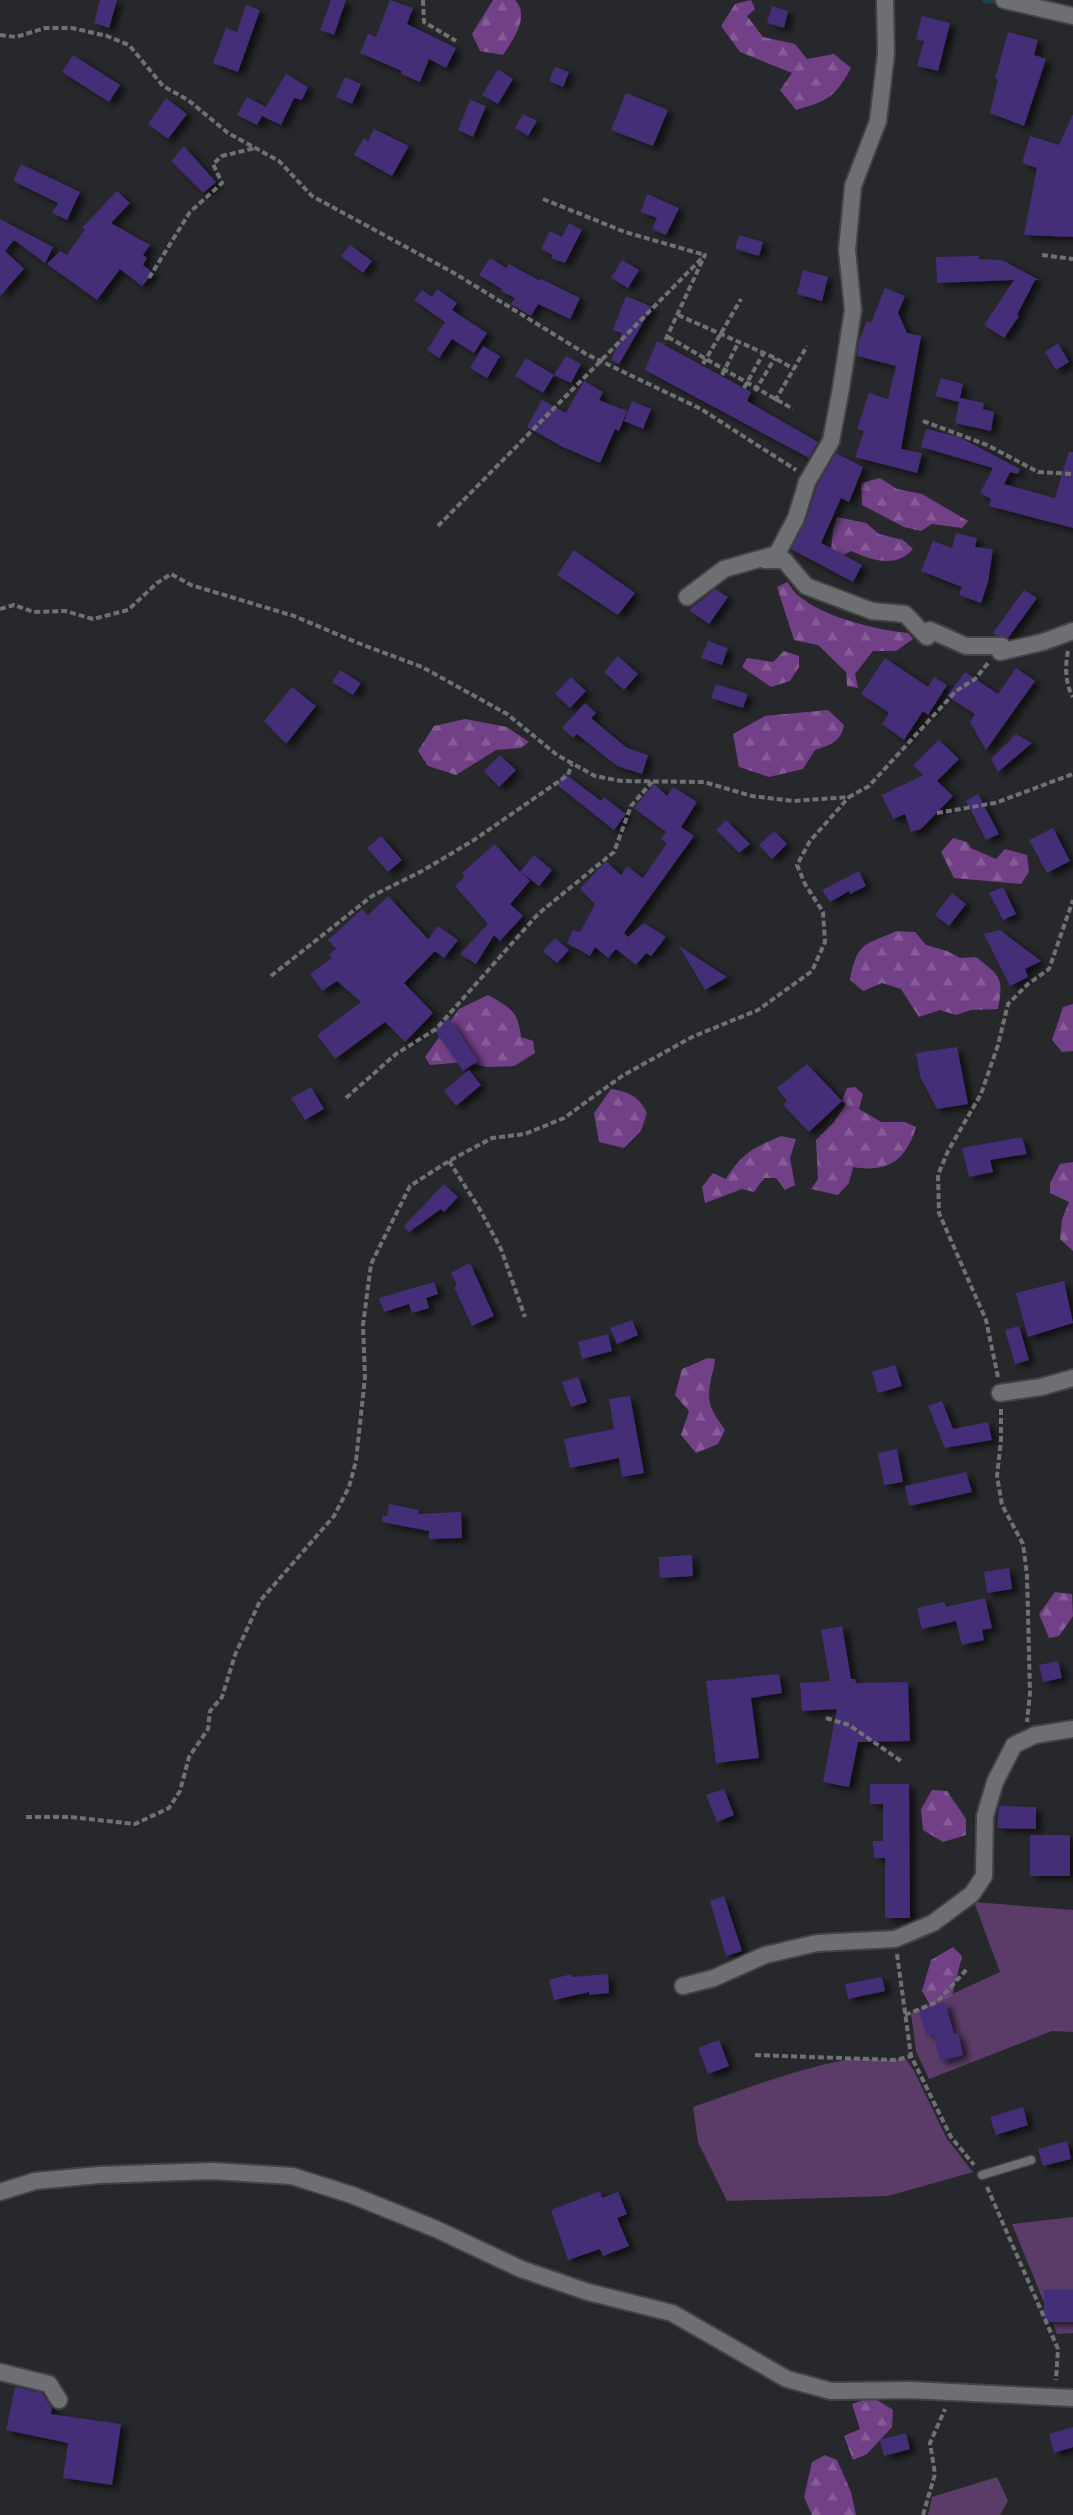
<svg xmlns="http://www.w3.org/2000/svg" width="1073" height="2515" font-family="'Noto Sans',sans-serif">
	<defs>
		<pattern id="forest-firs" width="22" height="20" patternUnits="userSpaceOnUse" patternTransform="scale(1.5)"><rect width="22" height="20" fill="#724086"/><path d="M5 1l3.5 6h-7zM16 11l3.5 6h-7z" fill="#865b97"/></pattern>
		<filter id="shadow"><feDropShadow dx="6" dy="4" stdDeviation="3" flood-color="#0009"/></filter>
	</defs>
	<rect width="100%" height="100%" fill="#27282b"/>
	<!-- grass -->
	<path fill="#5b3c68" d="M 974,1902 L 1073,1910 L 1073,2032 L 1052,2031 L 929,2079 L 916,2051 L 911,2013 L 1000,1972 Z
		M 905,2058 L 914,2071 L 947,2139 L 973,2172 L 888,2196 L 727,2201 L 698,2142 L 693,2107 C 743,2090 793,2070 845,2060 C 864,2056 885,2063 905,2058 Z
		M 1073,2217 L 1073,2333 L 1057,2334 L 1012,2224 Z
		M 997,2477 L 1008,2501 L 1000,2515 L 928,2515 L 932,2497 Z"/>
	<!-- forest -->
	<path fill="url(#forest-firs)" d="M 493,0 L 515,0 C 531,16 512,41 503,55 L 480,51 L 472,34 Z
		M 751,0 L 755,9 L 747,16 L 763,37 L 795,44 L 807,59 L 834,54 L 851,68 C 835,97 828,101 796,110 L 780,90 L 792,73 L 740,52 L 721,26 L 735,4 Z
		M 880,478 L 897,489 L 922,494 L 968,521 L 962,528 L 932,524 L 921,531 L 904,527 L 862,505 L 861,483 Z
		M 837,517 L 866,523 L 879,534 L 903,540 L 913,549 C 896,569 872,560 851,551 L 840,557 L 831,550 L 833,529 Z
		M 787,582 C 791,586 794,593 799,596 C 823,617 877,630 908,633 L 913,639 L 896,651 L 873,651 L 855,674 L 858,688 L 847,686 L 846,672 L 818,645 L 794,640 L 777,587 Z
		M 784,651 L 799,656 L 799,667 L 790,681 L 771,687 L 742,667 L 747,658 L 773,662 Z
		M 828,710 L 844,725 C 841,742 830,745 815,750 L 803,769 L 769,777 L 739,767 L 733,734 L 765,716 Z
		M 465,719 L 507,727 L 529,742 L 521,748 L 496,750 L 456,775 L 428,766 L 418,751 L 434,726 Z
		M 953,838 L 967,842 L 971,848 L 996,859 L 1005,849 L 1027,855 L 1029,872 L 1021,884 L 954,878 L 941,852 Z
		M 897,931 L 915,932 L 926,945 L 947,951 L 960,958 L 976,957 C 1000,976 1004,977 998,1009 L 971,1010 L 956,1015 L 940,1010 L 919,1017 L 901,989 L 882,983 L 863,991 L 850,980 C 858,942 862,946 897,931 Z
		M 488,995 C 510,1008 518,1010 521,1037 L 533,1041 L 535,1053 L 514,1066 L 487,1067 L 465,1062 L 430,1065 L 425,1057 L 459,1009 Z
		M 1073,1004 L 1073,1051 L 1062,1052 L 1052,1040 L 1063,1007 Z
		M 855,1087 L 863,1094 L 859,1109 L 881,1122 L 905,1122 L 916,1127 C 906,1161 887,1173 853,1167 L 849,1183 L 838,1195 L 811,1189 L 818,1179 L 816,1140 L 834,1122 L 846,1104 L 842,1101 L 847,1088 Z
		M 611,1089 C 629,1092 639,1096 647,1113 L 641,1131 L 624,1148 L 599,1142 L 594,1113 Z
		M 781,1136 L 796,1139 L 790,1158 L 795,1185 L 785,1190 L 776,1178 L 764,1178 L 754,1192 L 742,1189 L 705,1203 L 702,1187 L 713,1173 L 726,1179 C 742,1153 753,1148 781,1136 Z
		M 1073,1162 L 1073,1251 L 1060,1239 L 1062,1219 L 1069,1202 L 1050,1193 L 1050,1183 L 1060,1164 Z
		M 708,1358 L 715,1359 C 715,1367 712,1372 711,1379 C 706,1404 711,1410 725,1430 L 718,1444 L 696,1453 L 681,1435 L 689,1411 L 675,1395 L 682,1369 Z
		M 1055,1592 L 1072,1594 L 1073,1616 L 1059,1636 L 1049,1638 L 1039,1614 Z
		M 932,1790 L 947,1791 L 966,1819 L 966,1835 L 943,1842 L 923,1830 L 921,1809 Z
		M 953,1947 L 962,1956 L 952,1996 L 930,2005 L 922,1991 L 931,1960 Z
		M 872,2397 L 893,2410 L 892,2427 L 867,2454 L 853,2460 L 844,2436 L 860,2429 L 852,2404 Z
		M 825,2455 L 837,2460 L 851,2492 L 856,2515 L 812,2515 L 804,2497 L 812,2462 Z"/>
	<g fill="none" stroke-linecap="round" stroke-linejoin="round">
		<!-- stream -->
		<path stroke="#1b404e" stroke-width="6" d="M 985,0 L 992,1"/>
	</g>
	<!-- building -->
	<path fill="#442e78" filter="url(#shadow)" d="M 100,0 L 117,0 L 109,28 L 94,23 Z
		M 331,0 L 346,0 L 334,35 L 320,30 Z
		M 390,0 L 413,8 L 407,24 L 456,48 L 446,68 L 429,59 L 420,82 L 401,74 L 402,71 L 360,53 L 368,34 L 376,37 Z
		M 246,5 L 260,10 L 238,72 L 213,63 L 226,28 L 237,32 Z
		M 772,6 L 788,11 L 784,28 L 767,23 Z
		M 922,16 L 950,23 L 938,71 L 917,66 L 924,41 L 916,39 Z
		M 1008,32 L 1038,40 L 1034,55 L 1046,59 L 1024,126 L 990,113 L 998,79 L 995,79 Z
		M 73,55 L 120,85 L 109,102 L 62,72 Z
		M 555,67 L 569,72 L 563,87 L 549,81 Z
		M 498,69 L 513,79 L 498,104 L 482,95 Z
		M 286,74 L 308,87 L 302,100 L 294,98 L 281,125 L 262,116 L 257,125 L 237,115 L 247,97 L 266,107 Z
		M 345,77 L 361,84 L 352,104 L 336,97 Z
		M 626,93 L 668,110 L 653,146 L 611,130 Z
		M 166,98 L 187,114 L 168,139 L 148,124 Z
		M 470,100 L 486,106 L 473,137 L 458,130 Z
		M 523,114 L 537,121 L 528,136 L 515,128 Z
		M 1073,114 L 1073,237 L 1024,235 L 1037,168 L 1022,163 L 1030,136 L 1059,145 Z
		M 374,129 L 409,146 L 392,176 L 354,155 L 364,138 L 368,141 Z
		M 184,146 L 216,182 L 203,193 L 171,161 Z
		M 21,164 L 80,192 L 67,220 L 52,213 L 58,203 L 13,181 Z
		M 117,191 L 130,203 L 111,223 L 150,245 L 143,255 L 147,258 L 143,265 L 153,273 L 142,286 L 120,269 L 97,300 L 47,264 L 60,251 L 67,255 L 85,229 L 82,228 Z
		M 647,194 L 679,208 L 666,235 L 652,229 L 657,218 L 641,212 Z
		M 0,219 L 53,247 L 45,263 L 14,240 L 5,251 L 24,269 L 0,296 Z
		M 569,223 L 582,230 L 565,263 L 551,258 L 553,255 L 541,249 L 550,231 L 562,237 Z
		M 739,235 L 763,242 L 759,256 L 735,249 Z
		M 350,245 L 372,261 L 363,273 L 341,256 Z
		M 979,256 L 979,259 L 1002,260 L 1039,280 L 1035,280 L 1017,315 L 1019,316 L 1004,338 L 984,325 L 1014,280 L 937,283 L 936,257 Z
		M 490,258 L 506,268 L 509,264 L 540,281 L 541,279 L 580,298 L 570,319 L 538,304 L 531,316 L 511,304 L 515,298 L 501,291 L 502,289 L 479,275 Z
		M 622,260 L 639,270 L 628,288 L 611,278 Z
		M 803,270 L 828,277 L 822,301 L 797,294 Z
		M 885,288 L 905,296 L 898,313 L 907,333 L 921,336 L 901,449 L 922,453 L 917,473 L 855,457 L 864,431 L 857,429 L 869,393 L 888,399 L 896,366 L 857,356 L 859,341 L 867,321 L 871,323 Z
		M 437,289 L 457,303 L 452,310 L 487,333 L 474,353 L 452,339 L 439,358 L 427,350 L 445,322 L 414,300 L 422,290 L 432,297 Z
		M 626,296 L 652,307 L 619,364 L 611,360 L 622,333 L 613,330 Z
		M 657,341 L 751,392 L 747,401 L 818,442 L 809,458 L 645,370 Z
		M 1058,343 L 1069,362 L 1056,370 L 1045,352 Z
		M 483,346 L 500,356 L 487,378 L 470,368 Z
		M 566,356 L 581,364 L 571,383 L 554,375 Z
		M 526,358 L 554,375 L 543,393 L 515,376 Z
		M 941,378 L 963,384 L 959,402 L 935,396 Z
		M 584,381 L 603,392 L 599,400 L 627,411 L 619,431 L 615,429 L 600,463 L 563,447 L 527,427 L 542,400 L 566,413 Z
		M 960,398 L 984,403 L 983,409 L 994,412 L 991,431 L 955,423 Z
		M 632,401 L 651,409 L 643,429 L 624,421 Z
		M 926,429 L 959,437 L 1020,469 L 1018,474 L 1010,472 L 1004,484 L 1055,498 L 1069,452 L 1073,452 L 1073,528 L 989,506 L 991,499 L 980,493 L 993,468 L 921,447 Z
		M 836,453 L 863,467 L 849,502 L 841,498 L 821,543 L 862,565 L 853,582 L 791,549 L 806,521 L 817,486 Z
		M 956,533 L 977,538 L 975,547 L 993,549 L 988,582 L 981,603 L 959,595 L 962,587 L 921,571 L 933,541 L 952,548 Z
		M 574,550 L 635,593 L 618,615 L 557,575 Z
		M 715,589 L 728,597 L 709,624 L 689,610 Z
		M 1024,590 L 1037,598 L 1008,638 L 996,636 L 993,633 Z
		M 708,641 L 728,648 L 722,665 L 701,658 Z
		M 618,656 L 638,674 L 624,690 L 604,672 Z
		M 885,658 L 928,687 L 934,677 L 947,685 L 928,715 L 923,711 L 904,740 L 882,724 L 889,713 L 861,694 Z
		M 1016,668 L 1035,681 L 986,750 L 970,722 L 975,714 L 947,696 L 965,672 L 998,694 Z
		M 340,670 L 361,683 L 353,695 L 332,682 Z
		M 571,677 L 586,691 L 570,708 L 555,694 Z
		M 716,684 L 748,694 L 743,708 L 711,698 Z
		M 292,687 L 316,706 L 286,744 L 264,721 Z
		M 585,703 L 596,713 L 591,718 L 627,748 L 648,755 L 642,774 L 617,766 L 577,734 L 573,738 L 562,728 Z
		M 1016,734 L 1032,743 L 998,772 L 991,759 Z
		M 939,740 L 959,759 L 937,781 L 953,796 L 921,829 L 911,832 L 905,814 L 893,819 L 882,795 L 923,775 L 913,765 Z
		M 500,755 L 516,770 L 499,787 L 484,771 Z
		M 564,773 L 601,801 L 604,797 L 626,814 L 614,830 L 556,784 Z
		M 654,784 L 667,796 L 673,787 L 697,802 L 681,827 L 694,836 L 624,933 L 628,937 L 644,923 L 666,937 L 651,956 L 646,953 L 636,965 L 616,949 L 608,958 L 595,947 L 590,956 L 567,943 L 573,930 L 580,932 L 595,904 L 580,889 L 606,861 L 621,875 L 627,866 L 643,878 L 667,843 L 661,839 L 666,832 L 634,808 Z
		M 978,794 L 999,834 L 986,840 L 966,801 Z
		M 726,820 L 750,844 L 739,853 L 716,830 Z
		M 1053,828 L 1070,861 L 1047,873 L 1029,840 Z
		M 774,831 L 787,844 L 772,859 L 759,845 Z
		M 381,836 L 402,860 L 388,872 L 367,848 Z
		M 495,844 L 520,872 L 534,855 L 552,870 L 539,886 L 522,873 L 530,881 L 510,904 L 523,916 L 500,941 L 494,935 L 476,964 L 460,954 L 488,924 L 455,886 L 465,876 L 462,873 Z
		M 859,871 L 866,886 L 850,894 L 849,891 L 830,902 L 822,890 Z
		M 1003,887 L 1016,914 L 1003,920 L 989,893 Z
		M 952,893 L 966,904 L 949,926 L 935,915 Z
		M 388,896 L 428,939 L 438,926 L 458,940 L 444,958 L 435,951 L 404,983 L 433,1013 L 405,1042 L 385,1022 L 335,1059 L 317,1035 L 361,1002 L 337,981 L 322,991 L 310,974 L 332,958 L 329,955 L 336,949 L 328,940 L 362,909 L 368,915 Z
		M 1000,930 L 1041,961 L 1025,969 L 1028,977 L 1010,986 L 984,934 Z
		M 555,938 L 569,950 L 557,963 L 543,951 Z
		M 679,946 L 727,977 L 705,990 Z
		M 449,1018 L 478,1061 L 463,1071 L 434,1029 Z
		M 957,1047 L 968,1104 L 937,1109 L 920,1076 L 916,1053 Z
		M 807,1064 L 842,1101 L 809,1132 L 783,1105 L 787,1101 L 777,1088 Z
		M 469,1070 L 481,1085 L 456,1106 L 444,1091 Z
		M 311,1087 L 324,1109 L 305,1120 L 291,1098 Z
		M 1022,1137 L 1027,1154 L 990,1160 L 993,1172 L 969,1177 L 962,1148 Z
		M 444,1184 L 458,1197 L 444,1212 L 441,1209 L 409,1232 L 404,1226 Z
		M 470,1263 L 494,1316 L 472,1326 L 454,1287 L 457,1285 L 451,1273 Z
		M 1064,1281 L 1073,1323 L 1028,1337 L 1016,1293 Z
		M 434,1282 L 438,1294 L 426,1298 L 429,1308 L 412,1313 L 409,1304 L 384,1312 L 379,1298 Z
		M 632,1320 L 638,1335 L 617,1344 L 610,1328 Z
		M 1019,1326 L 1029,1360 L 1015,1364 L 1005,1330 Z
		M 608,1334 L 612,1351 L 582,1359 L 578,1342 Z
		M 895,1365 L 902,1386 L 878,1393 L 872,1372 Z
		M 578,1377 L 587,1402 L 571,1407 L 562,1382 Z
		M 630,1396 L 644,1473 L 622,1477 L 619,1458 L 570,1468 L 564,1439 L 614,1429 L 609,1399 Z
		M 942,1401 L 953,1429 L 988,1422 L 992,1440 L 945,1448 L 928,1406 Z
		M 897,1449 L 903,1482 L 884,1485 L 878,1453 Z
		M 966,1472 L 972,1492 L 909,1506 L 905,1486 Z
		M 389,1504 L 419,1510 L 418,1514 L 461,1512 L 462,1538 L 429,1539 L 429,1531 L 382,1522 L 382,1516 L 387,1516 Z
		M 692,1555 L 693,1576 L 660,1578 L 659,1557 Z
		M 1009,1568 L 1012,1589 L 987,1593 L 984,1572 Z
		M 985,1598 L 992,1628 L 982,1630 L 984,1640 L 962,1645 L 956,1621 L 922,1629 L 917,1608 L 944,1602 L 946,1607 Z
		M 842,1626 L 851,1679 L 855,1679 L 856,1683 L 908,1682 L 910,1741 L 858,1742 L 849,1787 L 823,1782 L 837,1709 L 802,1711 L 800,1683 L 830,1681 L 821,1630 Z
		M 1058,1661 L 1062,1678 L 1043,1682 L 1039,1665 Z
		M 779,1674 L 782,1693 L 751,1698 L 759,1758 L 716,1763 L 706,1681 Z
		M 870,1784 L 909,1784 L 910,1918 L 885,1918 L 885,1858 L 874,1858 L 873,1841 L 883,1841 L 883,1804 L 870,1804 Z
		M 724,1789 L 734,1815 L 717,1822 L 706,1795 Z
		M 999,1806 L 1036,1807 L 1036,1829 L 997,1828 Z
		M 1030,1835 L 1070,1835 L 1070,1876 L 1030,1876 Z
		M 724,1896 L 742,1951 L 726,1956 L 710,1901 Z
		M 571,1974 L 572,1977 L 608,1974 L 609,1993 L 589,1995 L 589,1992 L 554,2000 L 549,1980 Z
		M 882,1977 L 885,1991 L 848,1999 L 845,1984 Z
		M 945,2002 L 954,2034 L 958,2033 L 963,2055 L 940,2061 L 934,2034 L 927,2036 L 919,2010 Z
		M 719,2040 L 729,2066 L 708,2074 L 698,2048 Z
		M 1023,2107 L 1028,2125 L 996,2135 L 990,2117 Z
		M 1067,2141 L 1071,2159 L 1043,2166 L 1038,2149 Z
		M 600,2191 L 602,2198 L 618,2192 L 627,2214 L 617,2218 L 629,2246 L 603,2256 L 600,2249 L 568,2260 L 551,2210 Z
		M 1044,2290 L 1073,2290 L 1073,2322 L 1044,2322 Z
		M 15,2387 L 42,2393 L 52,2408 L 51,2414 L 121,2424 L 112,2485 L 63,2478 L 68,2443 L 6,2430 Z
		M 1073,2427 L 1073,2447 L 1054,2453 L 1049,2434 Z
		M 906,2433 L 910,2449 L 884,2456 L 880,2440 Z"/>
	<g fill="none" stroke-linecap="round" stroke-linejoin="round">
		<defs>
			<path id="service" d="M 982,2175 L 1031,2160"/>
			<path id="minor" d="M 765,560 L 784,560 L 806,586 L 872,611 L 905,614 L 927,637 L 930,630 L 966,646 L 1002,646 L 1000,652 L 1043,642 L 1073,631
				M 687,597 L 724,569 L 777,554 L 796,518 L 807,482 L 831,441 L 841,388 L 853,310 L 847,250 L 853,186 L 878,121 L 886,54 L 885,0
				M 1000,1393 L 1041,1387 L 1073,1378
				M 683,1986 L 714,1978 L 765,1955 L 817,1943 L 895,1939 L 933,1923 L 972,1894 L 984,1876 L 985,1816 L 995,1782 L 1014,1745 L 1035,1735 L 1073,1729
				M 0,2192 L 35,2181 L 99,2175 L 212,2171 L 292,2176 L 352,2195 L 436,2229 L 521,2269 L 588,2292 L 672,2313 L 787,2379 L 831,2391 L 909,2390 L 1073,2398
				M 0,2372 L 49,2384 L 59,2400"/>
			<path id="secondary" d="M 1004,0 L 1073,16"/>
		</defs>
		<!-- service casing -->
		<use href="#service" stroke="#424345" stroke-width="11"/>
		<!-- minor casing -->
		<use href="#minor" stroke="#424345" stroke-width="20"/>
		<!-- secondary casing -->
		<use href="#secondary" stroke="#424345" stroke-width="20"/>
		<!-- path -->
		<path stroke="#707173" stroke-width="4" stroke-dasharray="6 3" stroke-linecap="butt" d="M 423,0 L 424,22 L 456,41
			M 0,35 L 16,37 L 45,28 L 72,28 L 107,36 L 129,45 L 163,86 L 188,100 L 228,133 L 279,161 L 312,196 L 454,273 L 586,354 L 701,409 L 796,470
			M 543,199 L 625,232 L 705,255
			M 1042,255 L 1073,259
			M 149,278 L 190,212 L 222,183 L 213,164 L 222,156 L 255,148
			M 678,315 L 775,358 L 794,369
			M 668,337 L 793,409
			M 703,364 L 741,299
			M 722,375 L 738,343
			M 744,388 L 763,354
			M 755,391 L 775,358
			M 775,401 L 807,346
			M 923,421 L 987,445 L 1038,472 L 1073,474
			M 438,526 L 705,255 L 664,343
			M 0,609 L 14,605 L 34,612 L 65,611 L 93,619 L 128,610 L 157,583 L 171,574 L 191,585 L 294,616 L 358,643 L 422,667 L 507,714 L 557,755 L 595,776 L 621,781 L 704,782 L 752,796 L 793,801 L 849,797 L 869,786 L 956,691 L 975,679 L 988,663
			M 1068,651 C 1065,666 1065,684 1073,697
			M 937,813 L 995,803 L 1073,774
			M 271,976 L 372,896 L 422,871 L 474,840 L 568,775 L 572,764
			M 346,1098 L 396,1054 L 436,1029 L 538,914 L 614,852 L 631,806 L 652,782
			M 449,1161 L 479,1208 L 501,1249 L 525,1317
			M 998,1377 L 986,1320 L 939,1213 L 938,1175 L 948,1151 L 981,1094 L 998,1045 L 1008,1004 L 1028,984 L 1049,969 L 1073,900
			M 1001,1409 L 1001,1440 L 997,1476 L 1002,1505 L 1023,1544 L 1027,1575 L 1030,1693 L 1027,1722
			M 826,1718 L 849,1725 L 901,1761
			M 26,1817 L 70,1817 L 135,1824 L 169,1808 L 180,1791 L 189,1757 L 208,1729 L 210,1711 L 222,1697 L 235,1655 L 260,1601 L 334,1516 L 349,1487 L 356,1461 L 365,1377 L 363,1325 L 371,1264 L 410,1186 L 449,1161 L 492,1138 L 525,1134 L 564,1118 L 622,1076 L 692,1037 L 758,1010 L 812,971 L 825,942 L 823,912 L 805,884 L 797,865 L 810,841 L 849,797
			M 897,1954 L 911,2056 L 951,2137 L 974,2165
			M 905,2015 L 937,2002 L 967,1969
			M 755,2055 L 896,2060 L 911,2056
			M 987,2187 L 1058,2349 L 1056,2380
			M 923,2515 L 935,2474 L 930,2443 L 945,2409"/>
		<!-- service -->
		<use href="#service" stroke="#6e6f72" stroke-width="8"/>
		<!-- minor -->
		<use href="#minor" stroke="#6e6f72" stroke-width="16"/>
		<!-- secondary -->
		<use href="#secondary" stroke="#6e6f72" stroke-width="16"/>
	</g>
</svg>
